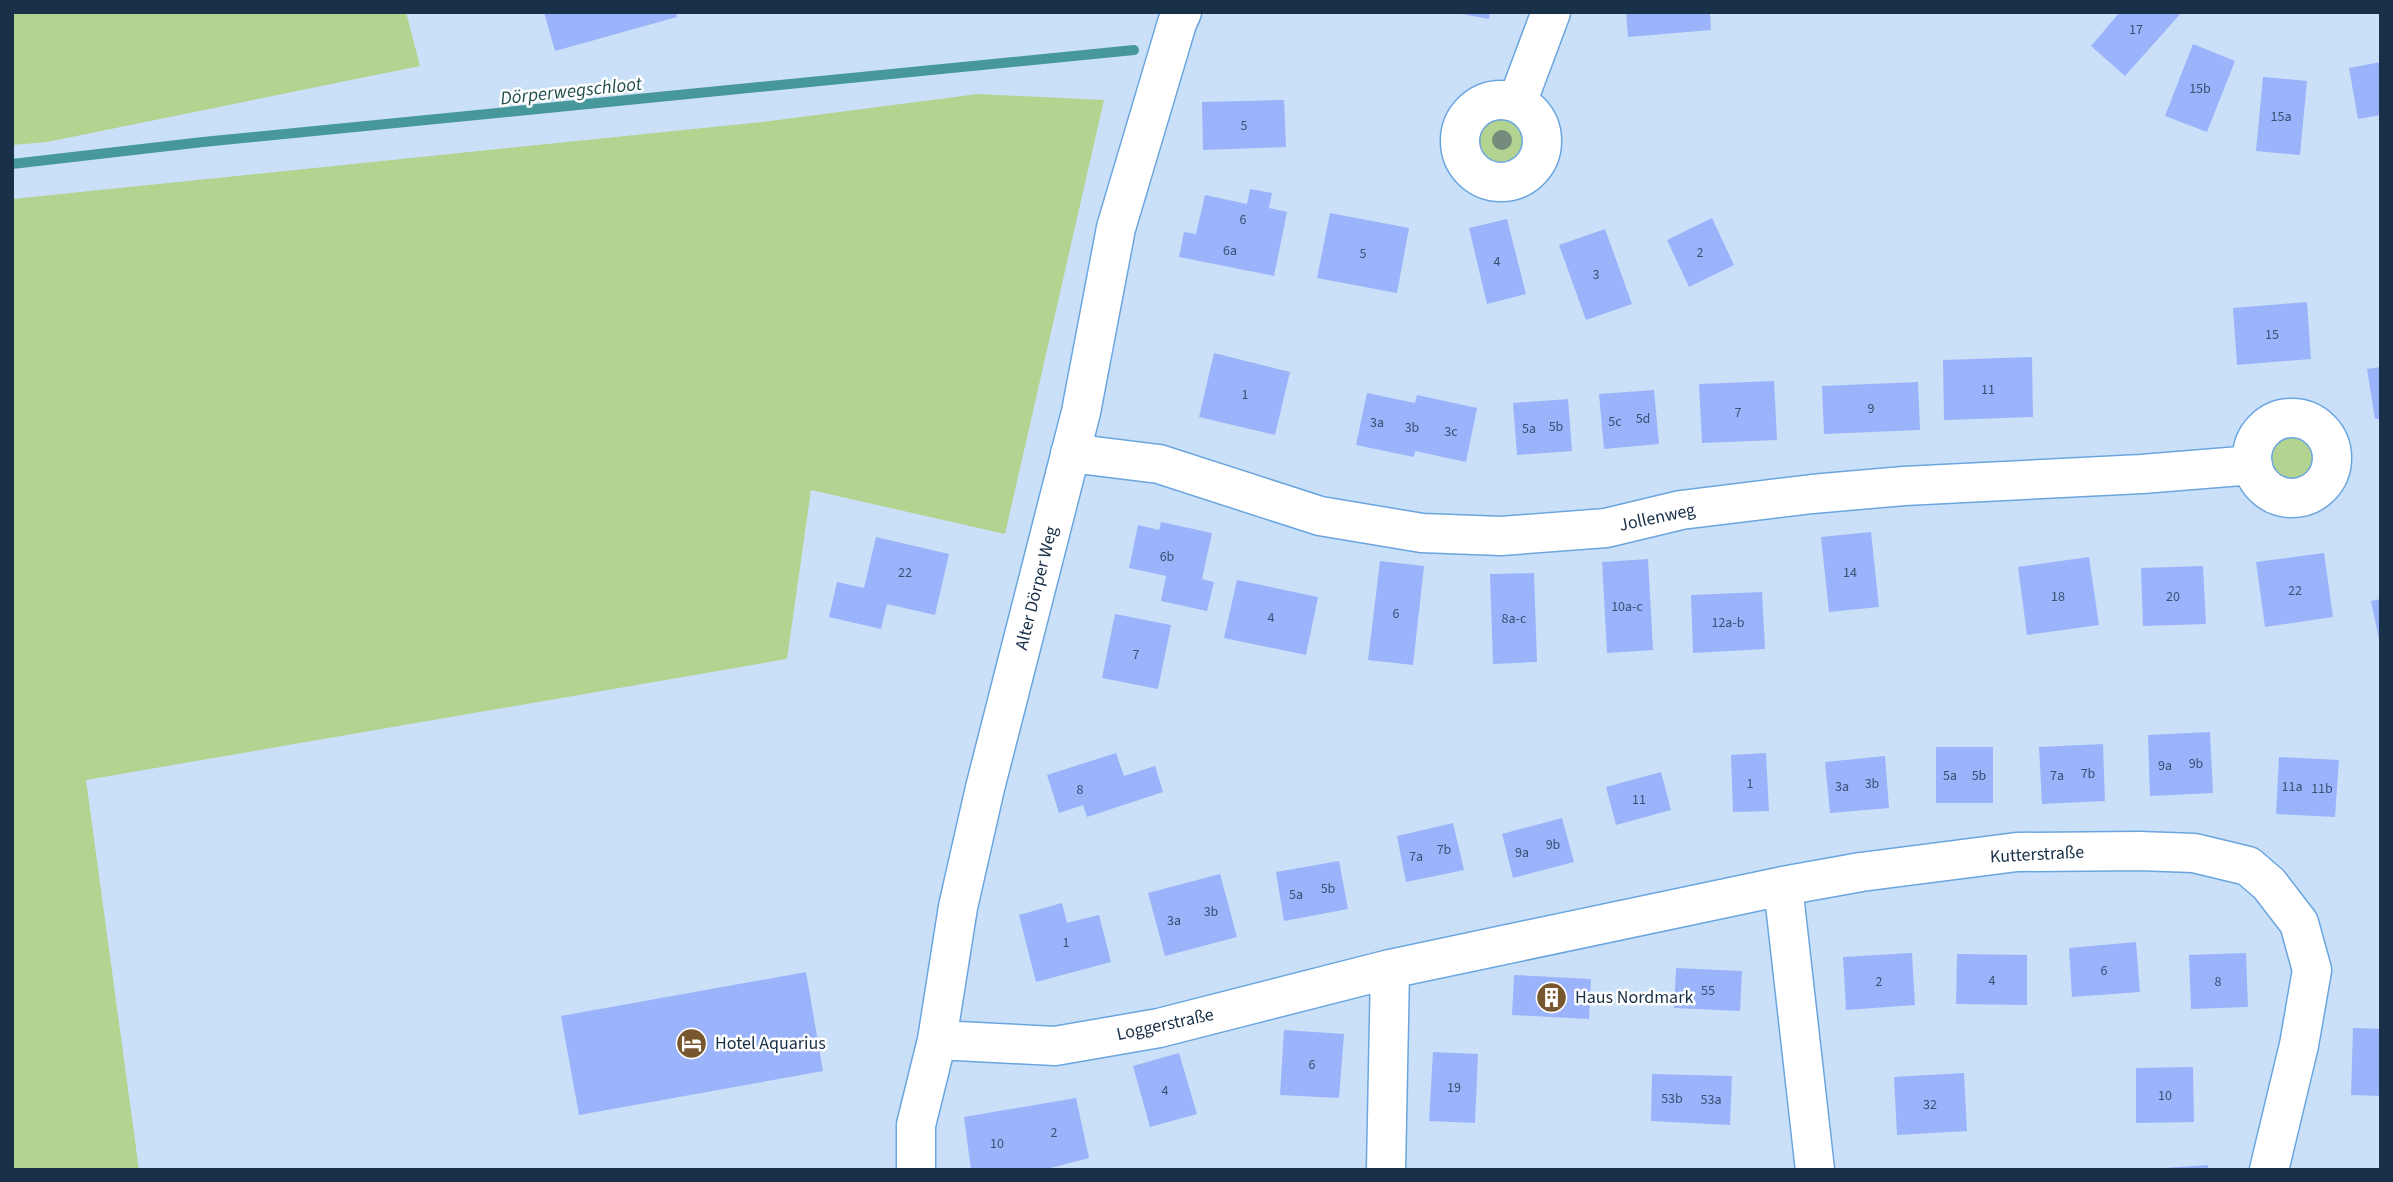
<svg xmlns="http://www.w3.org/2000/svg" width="2393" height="1182" font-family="'Source Sans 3',sans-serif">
	<rect width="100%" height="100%" fill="#c9e0f8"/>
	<!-- green -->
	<path fill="#b3d390" d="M 12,12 L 406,12 L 420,66 L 47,142 L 12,145 Z
		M 978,94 L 1104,100 L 1005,534 L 811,490 L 787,659 L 86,780 L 139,1170 L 12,1170 L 12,199 L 762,122 Z
		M1475 140a27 27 0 1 1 54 0a27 27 0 1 1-54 0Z
		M2268 458a26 26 0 1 1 52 0a26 26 0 1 1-52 0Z"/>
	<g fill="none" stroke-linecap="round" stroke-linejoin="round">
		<!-- stream -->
		<path stroke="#46989b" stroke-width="10" d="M 12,164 L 203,142 L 1134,50"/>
	</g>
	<!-- building -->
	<path fill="#9bb3fa" d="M 544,12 L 676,12 L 677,17 L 555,51 Z
		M 1451,12 L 1490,12 L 1489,19 Z
		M 1626,12 L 1710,12 L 1711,30 L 1628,37 Z
		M 2120,12 L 2182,12 L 2125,76 L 2091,46 Z
		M 2193,44 L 2235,61 L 2207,132 L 2165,116 Z
		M 2381,62 L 2381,115 L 2358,119 L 2349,68 Z
		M 2263,77 L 2307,81 L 2300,155 L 2256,151 Z
		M 1284,100 L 1286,147 L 1203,150 L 1202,102 Z
		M 1250,189 L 1272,193 L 1269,208 L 1287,212 L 1274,276 L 1179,257 L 1184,232 L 1196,234 L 1205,195 L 1247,204 Z
		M 1330,213 L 1409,228 L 1397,293 L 1317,278 Z
		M 1712,218 L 1734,265 L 1689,287 L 1667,240 Z
		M 1507,219 L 1526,294 L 1487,304 L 1469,228 Z
		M 1605,229 L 1632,304 L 1586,320 L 1559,245 Z
		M 2307,302 L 2311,359 L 2237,365 L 2233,308 Z
		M 1214,353 L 1290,372 L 1275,435 L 1199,417 Z
		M 2032,357 L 2033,417 L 1944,420 L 1943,360 Z
		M 2381,367 L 2381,419 L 2375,419 L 2367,369 Z
		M 1774,381 L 1777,440 L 1702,443 L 1699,384 Z
		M 1918,382 L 1920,430 L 1824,434 L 1822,386 Z
		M 1654,390 L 1659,444 L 1604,449 L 1599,394 Z
		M 1367,393 L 1415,403 L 1417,395 L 1477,408 L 1466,462 L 1415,451 L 1414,457 L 1356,445 Z
		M 1568,399 L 1572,451 L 1517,455 L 1513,403 Z
		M 1161,522 L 1212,533 L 1202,579 L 1214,582 L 1207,611 L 1161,601 L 1166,576 L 1129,568 L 1138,525 L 1159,530 Z
		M 1871,532 L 1879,607 L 1829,612 L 1821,537 Z
		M 876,537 L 949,554 L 935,615 L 887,604 L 881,629 L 829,617 L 837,582 L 864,588 Z
		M 2324,553 L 2333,617 L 2265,627 L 2256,562 Z
		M 2089,557 L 2099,625 L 2027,635 L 2018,567 Z
		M 1648,559 L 1653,650 L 1607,653 L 1602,562 Z
		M 1380,561 L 1424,566 L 1413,665 L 1368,660 Z
		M 2203,566 L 2206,624 L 2143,626 L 2141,568 Z
		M 1534,573 L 1537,662 L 1493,664 L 1490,574 Z
		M 1237,580 L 1318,597 L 1306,655 L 1224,638 Z
		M 1762,592 L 1765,649 L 1693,653 L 1691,595 Z
		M 2381,599 L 2381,644 L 2380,644 L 2371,601 Z
		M 1115,614 L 1171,625 L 1158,689 L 1102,678 Z
		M 2210,732 L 2213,793 L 2150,796 L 2148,735 Z
		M 2103,744 L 2105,801 L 2042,804 L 2039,747 Z
		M 1936,747 L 1993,747 L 1993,803 L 1936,803 Z
		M 1116,753 L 1124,776 L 1155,766 L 1163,792 L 1087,817 L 1083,805 L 1059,813 L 1047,775 Z
		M 1766,753 L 1769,811 L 1733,812 L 1731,755 Z
		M 1885,756 L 1889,808 L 1830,813 L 1825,762 Z
		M 2279,757 L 2339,760 L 2335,817 L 2276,814 Z
		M 1661,772 L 1671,810 L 1616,825 L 1606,787 Z
		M 1562,818 L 1574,862 L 1513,878 L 1502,834 Z
		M 1453,823 L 1464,870 L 1406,882 L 1397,836 Z
		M 1339,861 L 1348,909 L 1284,921 L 1276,872 Z
		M 1220,874 L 1237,937 L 1165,956 L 1148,893 Z
		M 1062,903 L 1067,923 L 1099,915 L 1111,962 L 1036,982 L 1019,915 Z
		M 2136,942 L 2140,992 L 2072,997 L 2069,948 Z
		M 1912,953 L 1915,1005 L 1846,1010 L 1843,957 Z
		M 2246,953 L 2248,1007 L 2191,1009 L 2189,955 Z
		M 1957,954 L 2027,955 L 2027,1005 L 1956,1004 Z
		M 1676,968 L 1742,971 L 1740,1011 L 1674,1008 Z
		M 806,972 L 823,1071 L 579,1115 L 561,1016 Z
		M 1514,975 L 1591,979 L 1589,1019 L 1512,1015 Z
		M 2353,1028 L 2381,1029 L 2381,1096 L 2351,1095 Z
		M 1284,1030 L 1344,1034 L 1339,1098 L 1280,1095 Z
		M 1433,1052 L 1478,1054 L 1475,1123 L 1429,1121 Z
		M 1179,1053 L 1197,1114 L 1150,1127 L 1133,1066 Z
		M 2193,1067 L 2194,1122 L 2136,1123 L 2136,1068 Z
		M 1964,1073 L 1967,1131 L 1897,1135 L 1894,1077 Z
		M 1652,1074 L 1732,1076 L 1730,1125 L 1651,1121 Z
		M 1076,1098 L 1089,1158 L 1043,1170 L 971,1170 L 964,1117 Z
		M 2208,1165 L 2208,1170 L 2165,1170 L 2165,1168 Z"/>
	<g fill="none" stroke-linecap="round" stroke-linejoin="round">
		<defs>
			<path id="street" d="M1460 141a41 41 0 1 1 82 0a41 41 0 1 1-82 0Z
				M 1517,103 L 1551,12
				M2252 458a40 40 0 1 1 80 0a40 40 0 1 1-80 0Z
				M 1070,453 L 1159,464 L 1320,516 L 1422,533 L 1501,536 L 1606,528 L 1681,510 L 1812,494 L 1904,486 L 2142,474 L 2253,465
				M 1783,886 L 1815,1170
				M 937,1040 L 1055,1046 L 1159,1028 L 1390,969 L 1783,886 L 1861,872 L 2017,852 L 2139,851 L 2194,853 L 2248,866 L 2269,884 L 2299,923 L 2312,970 L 2299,1045 L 2269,1170
				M 916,1170 L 916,1125 L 937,1040 L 958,907 L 985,788 L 1081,412 L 1116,228 L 1177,23 L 1182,12
				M 1386,1170 L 1390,969"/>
		</defs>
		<!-- street casing -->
		<use href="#street" stroke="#6ba5df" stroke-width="41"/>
		<!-- street -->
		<use href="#street" stroke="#fff" stroke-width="38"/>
	</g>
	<!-- trees -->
	<circle fill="#758b7b" cx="1502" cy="140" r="10"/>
	<!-- icons -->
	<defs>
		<symbol id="building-disc" viewBox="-11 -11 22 22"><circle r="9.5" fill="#78562e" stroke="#fefefe"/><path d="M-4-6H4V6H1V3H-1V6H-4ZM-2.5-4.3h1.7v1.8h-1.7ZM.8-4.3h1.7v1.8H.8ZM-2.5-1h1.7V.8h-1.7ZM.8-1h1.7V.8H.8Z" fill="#fff"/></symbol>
		<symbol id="hotel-disc" viewBox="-11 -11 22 22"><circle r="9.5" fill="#78562e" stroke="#fefefe"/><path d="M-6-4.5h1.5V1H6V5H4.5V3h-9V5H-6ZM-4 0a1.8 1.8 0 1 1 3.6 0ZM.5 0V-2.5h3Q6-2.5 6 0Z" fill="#fff"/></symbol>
	</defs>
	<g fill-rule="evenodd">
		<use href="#building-disc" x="1534" y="980" width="35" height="35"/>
		<use href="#hotel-disc" x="674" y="1026" width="35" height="35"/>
	</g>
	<g text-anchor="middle" stroke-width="5" stroke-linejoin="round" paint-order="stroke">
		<!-- number labels -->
		<g font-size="14" fill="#395174">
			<text x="2136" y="34">17</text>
			<text x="2200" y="93">15b</text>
			<text x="2281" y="121">15a</text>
			<text x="1244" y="130">5</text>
			<text x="1243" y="224">6</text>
			<text x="1230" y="255">6a</text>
			<text x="1700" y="257">2</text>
			<text x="1363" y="258">5</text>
			<text x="1497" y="266">4</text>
			<text x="1596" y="279">3</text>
			<text x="2272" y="339">15</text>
			<text x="1988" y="394">11</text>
			<text x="1245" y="399">1</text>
			<text x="1871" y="413">9</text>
			<text x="1738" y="417">7</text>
			<text x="1643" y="423">5d</text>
			<text x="1615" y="426">5c</text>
			<text x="1377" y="427">3a</text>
			<text x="1556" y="431">5b</text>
			<text x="1412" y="432">3b</text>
			<text x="1529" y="433">5a</text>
			<text x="1451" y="436">3c</text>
			<text x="1167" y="561">6b</text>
			<text x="905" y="577">22</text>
			<text x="1850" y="577">14</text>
			<text x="2295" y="595">22</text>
			<text x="2058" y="601">18</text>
			<text x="2173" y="601">20</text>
			<text x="1627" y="611">10a-c</text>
			<text x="1396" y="618">6</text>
			<text x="1271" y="622">4</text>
			<text x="1514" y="623">8a-c</text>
			<text x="1728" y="627">12a-b</text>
			<text x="1136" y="659">7</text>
			<text x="2196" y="768">9b</text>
			<text x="2165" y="770">9a</text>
			<text x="2088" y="778">7b</text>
			<text x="1950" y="780">5a</text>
			<text x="1979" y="780">5b</text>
			<text x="2057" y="780">7a</text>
			<text x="1750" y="788">1</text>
			<text x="1872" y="788">3b</text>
			<text x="1842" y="791">3a</text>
			<text x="2292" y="791">11a</text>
			<text x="2322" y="793">11b</text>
			<text x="1080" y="794">8</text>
			<text x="1639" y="804">11</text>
			<text x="1553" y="849">9b</text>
			<text x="1444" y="854">7b</text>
			<text x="1522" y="857">9a</text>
			<text x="1416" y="861">7a</text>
			<text x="1328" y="893">5b</text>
			<text x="1296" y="899">5a</text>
			<text x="1211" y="916">3b</text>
			<text x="1174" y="925">3a</text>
			<text x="1066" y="947">1</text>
			<text x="2104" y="975">6</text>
			<text x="1992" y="985">4</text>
			<text x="1879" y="986">2</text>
			<text x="2218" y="986">8</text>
			<text x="1708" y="995">55</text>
			<text x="1312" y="1069">6</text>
			<text x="1454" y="1092">19</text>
			<text x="1165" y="1095">4</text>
			<text x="2165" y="1100">10</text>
			<text x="1672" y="1103">53b</text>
			<text x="1711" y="1104">53a</text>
			<text x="1930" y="1109">32</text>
			<text x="1054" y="1137">2</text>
			<text x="997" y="1148">10</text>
		</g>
		<!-- street labels -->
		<g font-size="18" fill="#183048" stroke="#fefefe">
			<text transform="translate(1657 517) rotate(-12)" y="6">Jollenweg</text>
			<text transform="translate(1036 588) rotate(-76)" y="6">Alter Dörper Weg</text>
			<text transform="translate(2037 854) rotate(-3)" y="6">Kutterstraße</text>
			<text transform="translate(1165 1024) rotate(-12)" y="6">Loggerstraße</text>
		</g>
		<!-- poi labels -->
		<g font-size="18" fill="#183048" stroke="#fefefe" text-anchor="start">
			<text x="1575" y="1003">Haus Nordmark</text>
			<text x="715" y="1049">Hotel Aquarius</text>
		</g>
		<!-- water labels -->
		<g font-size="19" font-style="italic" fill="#1f4f4c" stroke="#fefefe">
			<text transform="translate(571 90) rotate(-6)" y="7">Dörperwegschloot</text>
		</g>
	</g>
	<!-- border -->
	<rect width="2393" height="1182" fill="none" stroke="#183048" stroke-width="28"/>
</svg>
